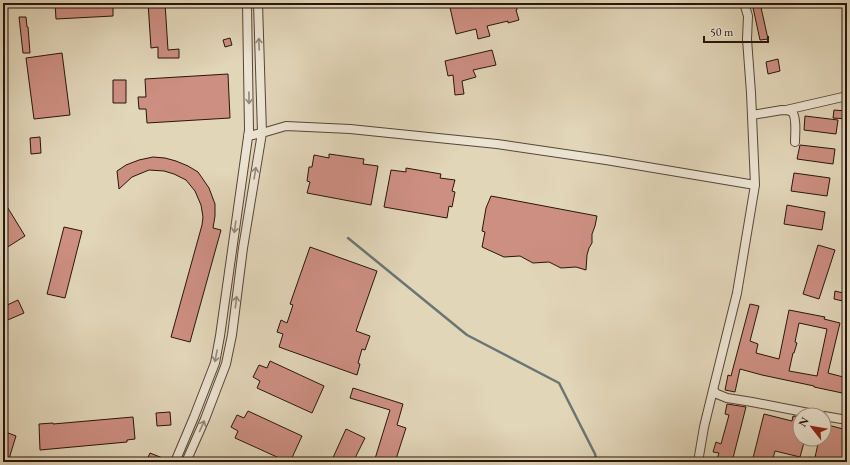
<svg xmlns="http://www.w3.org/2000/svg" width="850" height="465" font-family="'EB Garamond',serif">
	<rect width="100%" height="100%" fill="#e2d6b9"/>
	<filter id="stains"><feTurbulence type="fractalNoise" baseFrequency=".005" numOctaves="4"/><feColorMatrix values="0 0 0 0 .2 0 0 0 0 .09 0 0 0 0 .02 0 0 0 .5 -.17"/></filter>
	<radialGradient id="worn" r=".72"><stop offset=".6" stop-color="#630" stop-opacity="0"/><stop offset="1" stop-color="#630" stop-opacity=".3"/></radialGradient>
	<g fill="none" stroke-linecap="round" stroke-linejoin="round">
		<!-- stream -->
		<path stroke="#6a7672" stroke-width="2.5" d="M 348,238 L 467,335 L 559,383 L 595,454 L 597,462"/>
	</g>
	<!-- building -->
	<path fill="#cd8f82" stroke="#27150d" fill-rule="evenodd" d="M 55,3 L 78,3 L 78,7 L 95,6 L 95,3 L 113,3 L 113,16 L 56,19 Z
		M 148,3 L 165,3 L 168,50 L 179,49 L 179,58 L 158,58 L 158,47 L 151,48 Z
		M 449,3 L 516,3 L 517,10 L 516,10 L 519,20 L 508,23 L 508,21 L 487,26 L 490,36 L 478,39 L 476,29 L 456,34 Z
		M 752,3 L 760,3 L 768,39 L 760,40 Z
		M 19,17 L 26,17 L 27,27 L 28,27 L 30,53 L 23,53 Z
		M 230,38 L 232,45 L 225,47 L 223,40 Z
		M 492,50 L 496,65 L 473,70 L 476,77 L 462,81 L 464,94 L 455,95 L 453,75 L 448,76 L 445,61 Z
		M 62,53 L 70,115 L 34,119 L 26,58 Z
		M 778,59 L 780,71 L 768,74 L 766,62 Z
		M 228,74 L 230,118 L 147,123 L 146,109 L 139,109 L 138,97 L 146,97 L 145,79 Z
		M 113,80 L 126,80 L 126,103 L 113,103 Z
		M 834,110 L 847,111 L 847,119 L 833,118 Z
		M 805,116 L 838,120 L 836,134 L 804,130 Z
		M 40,137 L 41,153 L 31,154 L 30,138 Z
		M 800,145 L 835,149 L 833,164 L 797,159 Z
		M 329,154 L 364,159 L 363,164 L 378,166 L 371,205 L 307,193 L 310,182 L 307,181 L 309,167 L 312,167 L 314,155 L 329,158 Z
		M 153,157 L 165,158 L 176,161 L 188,166 L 198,172 L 209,188 L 215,204 L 215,216 L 213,228 L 221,230 L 190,342 L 171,337 L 202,225 L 203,217 L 201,205 L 195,191 L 186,180 L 174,174 L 164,171 L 149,170 L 132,177 L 119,189 L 117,171 L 126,165 L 139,160 Z
		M 406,168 L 441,174 L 440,178 L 455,180 L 452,191 L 455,192 L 452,207 L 449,206 L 447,218 L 384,207 L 391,170 L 406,172 Z
		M 794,173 L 830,178 L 827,196 L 791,191 Z
		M 491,196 L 597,216 L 595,226 L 592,234 L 592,243 L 589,248 L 587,255 L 586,270 L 576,267 L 561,268 L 549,262 L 533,263 L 520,256 L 504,257 L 482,247 L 485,232 L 482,231 L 486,208 Z
		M 3,200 L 25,236 L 6,248 L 3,244 Z
		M 787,205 L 825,212 L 822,230 L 784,224 Z
		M 64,227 L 82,231 L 65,298 L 47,294 Z
		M 818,245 L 835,250 L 819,299 L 803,294 Z
		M 310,247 L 377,271 L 356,331 L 370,336 L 365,350 L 362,349 L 358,363 L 360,364 L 357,375 L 279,347 L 283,334 L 277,332 L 281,320 L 287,323 L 293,305 L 290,304 Z
		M 835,291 L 847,294 L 847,302 L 834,299 Z
		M 18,300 L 24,313 L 3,322 L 3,307 Z
		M 750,304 L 759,306 L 750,341 L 758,344 L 756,353 L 779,359 L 789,310 L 825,317 L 824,319 L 840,323 L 828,373 L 847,378 L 847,394 L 814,387 L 814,386 L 762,375 L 740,369 L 735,392 L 725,390 L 728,375 L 731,376 ZM 799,323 L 827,329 L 817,376 L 789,371 L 793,353 L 794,353 L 797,343 L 795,342 Z
		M 270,361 L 324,386 L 312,413 L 257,388 L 260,381 L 253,377 L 259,365 L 267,368 Z
		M 353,388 L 403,404 L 397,425 L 406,428 L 395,462 L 374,462 L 390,410 L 350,398 Z
		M 727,404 L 746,407 L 732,462 L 716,462 L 719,453 L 713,452 L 716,442 L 721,444 L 729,415 L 725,414 Z
		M 248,411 L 302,436 L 290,462 L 288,462 L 235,438 L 238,431 L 231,427 L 237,415 L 244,418 Z
		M 170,412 L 171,425 L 157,426 L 156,413 Z
		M 764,414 L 792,421 L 793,416 L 800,417 L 800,439 L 805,439 L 800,457 L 775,451 L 772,462 L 752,462 Z
		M 133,417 L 135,439 L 127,440 L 127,442 L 40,450 L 39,424 L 53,423 L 53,424 Z
		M 824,424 L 847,430 L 847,462 L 814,462 L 819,439 L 824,439 Z
		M 346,429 L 365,438 L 353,462 L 331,462 Z
		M 3,431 L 16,436 L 8,462 L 3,462 Z
		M 150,453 L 170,461 L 170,462 L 146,462 Z"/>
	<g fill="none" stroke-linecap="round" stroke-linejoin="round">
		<defs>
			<path id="street" d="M 744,3 L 748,16 L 747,39 L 751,93 L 755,185 L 737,293 L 713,390 L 717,394 L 727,398 L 752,402 L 819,415
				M 786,110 L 847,96
				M 752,115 L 782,110 C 785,110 789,110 792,112 C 797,117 795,136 795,142
				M 248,136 L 262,133 L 286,126 L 350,129 L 497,144 L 606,160 L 755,185
				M 824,416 L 847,420
				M 175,462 L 194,417 L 215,363 L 220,336 L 249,130 L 247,3
				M 186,462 L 205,419 L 226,364 L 232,335 L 243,248 L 262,133 L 258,3
				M 698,462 L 704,427 L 713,390"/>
		</defs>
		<!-- street casing -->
		<use href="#street" stroke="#564538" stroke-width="10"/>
		<!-- street -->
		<use href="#street" stroke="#ece4d2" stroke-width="8"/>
	</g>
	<!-- one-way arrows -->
	<defs><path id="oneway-shaft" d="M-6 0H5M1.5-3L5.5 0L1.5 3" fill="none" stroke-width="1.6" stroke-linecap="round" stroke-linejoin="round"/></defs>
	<g stroke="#938779">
		<use href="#oneway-shaft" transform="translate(259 44) rotate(-92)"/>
		<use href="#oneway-shaft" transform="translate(249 98) rotate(89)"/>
		<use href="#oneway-shaft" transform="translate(255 173) rotate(-81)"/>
		<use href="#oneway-shaft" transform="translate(235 227) rotate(98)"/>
		<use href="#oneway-shaft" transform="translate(236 302) rotate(-83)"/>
		<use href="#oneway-shaft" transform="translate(216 356) rotate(101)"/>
		<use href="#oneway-shaft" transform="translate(202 426) rotate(-66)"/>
	</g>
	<!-- margin -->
	<rect width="850" height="465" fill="none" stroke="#e2d6b9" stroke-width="16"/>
	<rect x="4" y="4" width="842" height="457" fill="none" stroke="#27150d" stroke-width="2"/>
	<rect x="8" y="8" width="834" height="449" fill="none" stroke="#27150d"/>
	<!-- north arrow -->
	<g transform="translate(812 427) rotate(301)"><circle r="19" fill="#ece4d2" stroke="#9d9183"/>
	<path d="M0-3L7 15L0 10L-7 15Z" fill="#8f2418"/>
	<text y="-6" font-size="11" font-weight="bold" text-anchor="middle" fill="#27150d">N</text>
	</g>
	<!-- scale -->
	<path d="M704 36v6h64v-6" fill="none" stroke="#27150d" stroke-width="2"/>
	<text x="710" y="36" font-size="12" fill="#27150d" stroke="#ece4d2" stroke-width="3" paint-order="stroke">50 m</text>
	<rect width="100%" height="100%" filter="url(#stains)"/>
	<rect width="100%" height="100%" fill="url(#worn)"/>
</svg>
